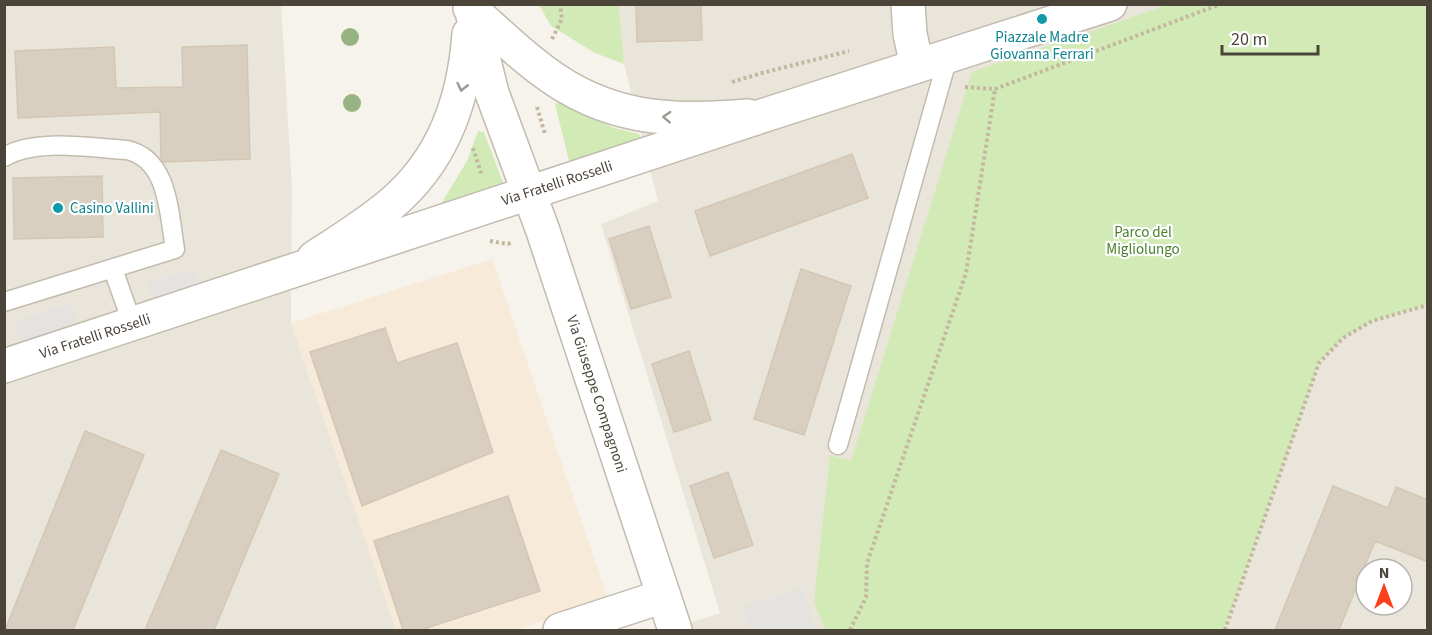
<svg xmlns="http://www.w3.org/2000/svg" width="1432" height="635" font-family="'Source Sans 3',sans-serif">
	<rect width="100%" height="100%" fill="#f6f3ec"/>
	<!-- residential -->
	<path fill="#eae5da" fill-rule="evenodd" d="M 4,5 L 281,5 L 292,187 L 291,323 L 396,630 L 5,630 Z
		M 619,5 L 1427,5 L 1427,630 L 668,630 L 720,613 L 601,224 L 658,201 L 624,64 ZM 1366,569 L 1402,569 L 1402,605 L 1366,605 Z"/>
	<!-- commercial -->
	<path fill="#f7ead8" d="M 492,259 L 608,599 L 516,630 L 396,630 L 291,323 Z"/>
	<!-- green -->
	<path fill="#d2eab5" d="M 1170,4 L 1427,5 L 1427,305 L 1372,321 L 1343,338 L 1319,363 L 1224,630 L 825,630 L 814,602 L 830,455 L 851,461 L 972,72 Z
		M 539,5 L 619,5 L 624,64 L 595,53 L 551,26 Z
		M 560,102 L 614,128 L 639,134 L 641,138 L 569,161 L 556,108 L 555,104 Z
		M 478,131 L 484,132 L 504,185 L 441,204 L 467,161 Z"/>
	<!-- parking -->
	<path fill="#e5e3e0" d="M 193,269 L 200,289 L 154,304 L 147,283 Z
		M 72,303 L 80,327 L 21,346 L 13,322 Z
		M 802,587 L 816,630 L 749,630 L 743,605 L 772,598 Z"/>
	<!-- building -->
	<path fill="#d8cfc1" stroke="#d3c7b4" stroke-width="1.5" d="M 636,4 L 701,4 L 702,40 L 637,42 Z
		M 247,45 L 250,159 L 163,162 L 161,159 L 160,112 L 18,118 L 15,51 L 114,47 L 116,88 L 183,87 L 182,47 Z
		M 852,154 L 868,198 L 710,256 L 695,211 Z
		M 102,176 L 103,237 L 14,239 L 13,178 Z
		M 649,226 L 671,297 L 631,309 L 609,239 Z
		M 801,269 L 851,286 L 804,435 L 754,419 Z
		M 385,328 L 397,363 L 457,343 L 493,452 L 362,506 L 310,352 Z
		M 689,351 L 711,420 L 674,432 L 652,364 Z
		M 85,431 L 144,455 L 73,630 L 5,630 Z
		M 221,450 L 279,474 L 214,630 L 145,630 Z
		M 728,472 L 753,545 L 714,558 L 690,486 Z
		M 1333,486 L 1388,508 L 1396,487 L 1428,500 L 1428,562 L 1375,541 L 1339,630 L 1275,630 Z
		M 508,496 L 540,591 L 421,630 L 403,630 L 374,541 Z"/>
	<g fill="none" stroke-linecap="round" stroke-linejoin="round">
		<defs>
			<path id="service" d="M 4,157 C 36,138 91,148 127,150 C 169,159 169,215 175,249 L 4,302
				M 113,269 L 132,323
				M 838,445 L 948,57"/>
			<path id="minor" d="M 470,4 L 492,93 L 543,231 L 675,630
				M 908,4 L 910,34 L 917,66
				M 470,8 C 494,29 517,52 543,71 C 606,119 671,123 748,116
				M 314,258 C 340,241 366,225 390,205 C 443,161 464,101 469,34
				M 560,630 L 664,596"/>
			<path id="tertiary" d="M 4,366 L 768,114 L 1110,4"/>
		</defs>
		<!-- service casing -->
		<use href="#service" stroke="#c2bbae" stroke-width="21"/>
		<!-- minor casing -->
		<use href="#minor" stroke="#c2bbae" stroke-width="36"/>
		<!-- tertiary casing -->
		<use href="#tertiary" stroke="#c2bbae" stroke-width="36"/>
		<!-- path -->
		<path stroke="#c4b79f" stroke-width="4" stroke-dasharray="3 3" stroke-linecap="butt" d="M 552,39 L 562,19 L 560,4
			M 732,82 L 762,73 L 849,51
			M 965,87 L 995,89 L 1221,4
			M 537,107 L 545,134
			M 473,148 L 482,176
			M 490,241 L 508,244 L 512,242
			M 850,630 L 866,597 L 867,563 L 966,273 L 995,89
			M 1225,630 L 1319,363 L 1343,338 L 1372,321 L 1428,305"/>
		<!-- service -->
		<use href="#service" stroke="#fff" stroke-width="18"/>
		<!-- minor -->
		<use href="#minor" stroke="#fff" stroke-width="33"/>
		<!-- tertiary -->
		<use href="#tertiary" stroke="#fff" stroke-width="33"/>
	</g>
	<!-- trees -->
	<g fill="#97b381">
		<circle cx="350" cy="37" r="9"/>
		<circle cx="352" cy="103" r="9"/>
	</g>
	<!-- one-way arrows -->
	<defs><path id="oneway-chevron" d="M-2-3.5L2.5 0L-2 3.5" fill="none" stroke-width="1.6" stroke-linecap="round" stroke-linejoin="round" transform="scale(1.5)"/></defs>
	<g stroke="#9c9892">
		<use href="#oneway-chevron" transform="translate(462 87) rotate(103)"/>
		<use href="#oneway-chevron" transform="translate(667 117) rotate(-177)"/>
	</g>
	<!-- markers -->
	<g fill="#0f9aa8" stroke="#fff" stroke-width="2">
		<circle cx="1042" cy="19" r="6"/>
		<circle cx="58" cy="208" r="6"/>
	</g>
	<g text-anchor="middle" stroke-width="4.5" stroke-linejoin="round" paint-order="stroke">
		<!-- culture labels -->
		<g font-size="15" fill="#0d838f" stroke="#fff">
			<text x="1042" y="42">Piazzale Madre<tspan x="1042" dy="17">Giovanna Ferrari</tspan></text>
			<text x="70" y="213" text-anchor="start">Casino Vallini</text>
		</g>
		<!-- street labels -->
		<g font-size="15" fill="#4b4439" stroke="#fff">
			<text transform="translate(557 183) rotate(-18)" y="5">Via Fratelli Rosselli</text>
			<text transform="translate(95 336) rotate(-18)" y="5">Via Fratelli Rosselli</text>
			<text transform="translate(597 394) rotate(72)" y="5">Via Giuseppe Compagnoni</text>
		</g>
		<!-- park labels -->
		<g font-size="15" fill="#4a7f2a" stroke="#fff">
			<text x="1143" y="237">Parco del<tspan x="1143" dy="17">Migliolungo</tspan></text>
		</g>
	</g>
	<!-- border -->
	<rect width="1432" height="635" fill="none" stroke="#4b4439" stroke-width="12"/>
	<!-- north arrow -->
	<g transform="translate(1384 587)"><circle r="28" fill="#ffffff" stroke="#b7b4b0" stroke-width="1.5"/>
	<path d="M0-4.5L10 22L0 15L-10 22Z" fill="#fc3f1d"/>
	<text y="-9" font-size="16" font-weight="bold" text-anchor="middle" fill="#4b4439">N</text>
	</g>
	<!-- scale -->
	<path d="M1222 45v9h96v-9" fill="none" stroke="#4b4439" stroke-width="3"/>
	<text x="1231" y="45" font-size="18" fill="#4b4439" stroke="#ffffff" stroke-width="4.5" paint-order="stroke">20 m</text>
</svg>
